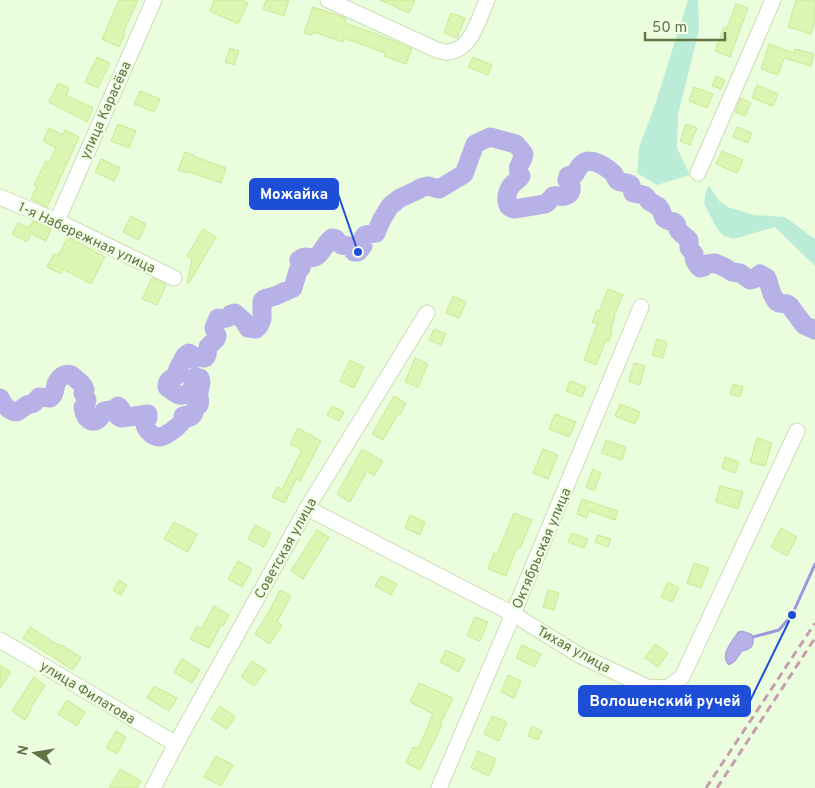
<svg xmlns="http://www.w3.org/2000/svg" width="815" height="788" font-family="Overpass,sans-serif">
	<rect width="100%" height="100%" fill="#eafedd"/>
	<!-- green -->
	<path fill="#bbecd7" d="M 688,0 L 698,0 L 699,30 L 678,115 L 677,148 L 690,175 L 657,185 L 637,173 L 639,147 L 655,105 Z
		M 709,186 L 719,201 L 730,208 L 754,215 L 785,217 L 815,239 L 815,266 L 775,227 L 733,239 L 724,236 L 717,229 L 704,203 L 706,191 Z"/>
	<!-- water -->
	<path fill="#b8b1e8" stroke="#a096db" d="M 742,631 L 751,634 L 753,637 C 754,647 751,649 742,651 L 735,661 L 729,665 C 719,655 732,642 738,632 Z"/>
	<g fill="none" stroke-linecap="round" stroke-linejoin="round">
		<!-- stream -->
		<path stroke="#a096db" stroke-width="3" d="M 753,637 L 779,630 L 792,615 L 815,564"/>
		<!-- river -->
		<path stroke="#b8b1e8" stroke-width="19" d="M 0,398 C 3,404 9,412 17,412 L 27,405 L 34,403 L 39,397 L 50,398 C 51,397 52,397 53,395 C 55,392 55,387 56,384 C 60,375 68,371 75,378 C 79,382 84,384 85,390 L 83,393 L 87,400 L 86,404 L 83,407 C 85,423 97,427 104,411 L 115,409 L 118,406 L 121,409 L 118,416 L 121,418 L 148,414 L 148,418 L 145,421 C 144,429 152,437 160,437 C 165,437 181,425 183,420 C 183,419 183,417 183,416 L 187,415 L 190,417 L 193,415 L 196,407 L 199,405 C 201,400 198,398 199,393 C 199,387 203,384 200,378 L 195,377 L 193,380 L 193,389 C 182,400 177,395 167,387 C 167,379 171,379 176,376 C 177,369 177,371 180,365 C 184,360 182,356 189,353 L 192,355 L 194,359 L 202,356 L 205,358 L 207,355 L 208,347 L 216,339 L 217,336 L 214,328 L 218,318 C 224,319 228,319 231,314 L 235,313 L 244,321 L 248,328 L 256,329 L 259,326 L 262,319 L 262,301 L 264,299 L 275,296 L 293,288 L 298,271 L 301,268 L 299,260 C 307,253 308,260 315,257 C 323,254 325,242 332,238 L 336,239 L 341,245 L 349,246 L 354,252 L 358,252 L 363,246 C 361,241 362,239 365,235 L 376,233 L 382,219 L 390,206 L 400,198 L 418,190 L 420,188 L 428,186 L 439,189 L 464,174 L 475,144 L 490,137 L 512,143 L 516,144 L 524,154 C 523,164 514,165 521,176 C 518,181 515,181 512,185 C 508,188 505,200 508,205 C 509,208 511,208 514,209 L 545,204 L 548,202 L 553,196 C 557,195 561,197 565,196 C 574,194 572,184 567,180 L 568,176 L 575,174 C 577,171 579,166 582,164 C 591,156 606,167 613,173 C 615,175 615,178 617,180 C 620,184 627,181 631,185 L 633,193 L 644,195 L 647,198 L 649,201 L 659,207 L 661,210 L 664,218 L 667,220 L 674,222 L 677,225 C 677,233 684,234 689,240 L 689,248 L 694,254 C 693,260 696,264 700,268 L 704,267 L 707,264 L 715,263 L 726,268 L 732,272 L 740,273 L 750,280 L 754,279 L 760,274 L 767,278 L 772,294 L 776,301 L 779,303 L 787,304 L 790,306 L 804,325 L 815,330"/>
	</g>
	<!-- building -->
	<path fill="#dcf5b3" stroke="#c9e992" d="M 119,0 L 138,0 L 123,33 L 125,34 L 119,47 L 102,39 Z
		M 214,0 L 242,0 L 248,3 L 238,24 L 210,11 Z
		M 266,0 L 289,0 L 284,16 L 263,9 Z
		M 380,0 L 415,0 L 409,13 Z
		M 796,0 L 815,0 L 815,21 L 811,34 L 788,27 Z
		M 736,4 L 748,8 L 730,57 L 715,51 L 724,27 L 727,28 Z
		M 313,7 L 343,17 L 346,19 L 345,23 L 377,34 L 412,49 L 406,64 L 384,56 L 385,53 L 344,38 L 343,42 L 313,32 L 312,35 L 304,33 Z
		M 451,13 L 465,18 L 457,38 L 444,33 Z
		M 769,44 L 794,53 L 795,49 L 814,54 L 811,66 L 784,58 L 778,75 L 761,69 Z
		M 230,48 L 239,51 L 234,65 L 225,62 Z
		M 97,57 L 110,63 L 98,88 L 85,82 Z
		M 473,57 L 492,65 L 488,75 L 468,67 Z
		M 716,76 L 725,80 L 721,89 L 712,86 Z
		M 58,83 L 69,88 L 66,95 L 93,108 L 87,122 L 49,102 Z
		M 757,85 L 778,94 L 773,106 L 752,98 Z
		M 694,87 L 713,94 L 707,108 L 689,101 Z
		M 140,91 L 160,99 L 154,112 L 134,104 Z
		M 741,98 L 751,103 L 745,116 L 735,112 Z
		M 118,124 L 136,131 L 129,148 L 111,141 Z
		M 686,124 L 697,128 L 690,145 L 680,141 Z
		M 737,127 L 752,133 L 748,143 L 733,137 Z
		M 49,128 L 63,135 L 65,130 L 79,137 L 47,207 L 31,199 L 37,186 L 34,185 L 46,161 L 49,163 L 56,148 L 43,141 Z
		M 722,151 L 743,160 L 737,173 L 716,164 Z
		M 185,152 L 194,155 L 193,156 L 226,168 L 221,183 L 187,171 L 187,173 L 178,170 Z
		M 101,159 L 120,168 L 114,181 L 95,172 Z
		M 131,216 L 146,224 L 139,240 L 123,232 Z
		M 33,221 L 51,229 L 46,241 L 31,234 L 27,242 L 12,234 L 18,223 L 29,228 Z
		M 203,229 L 216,237 L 189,283 L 187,283 L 192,260 L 187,256 Z
		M 68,237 L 105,257 L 91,284 L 63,269 L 61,274 L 47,267 L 54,254 L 58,256 Z
		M 152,278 L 166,285 L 157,305 L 142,299 Z
		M 608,289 L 623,295 L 614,316 L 615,317 L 610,331 L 612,332 L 609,341 L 606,340 L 596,365 L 584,360 L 597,324 L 592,322 L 597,310 L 599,311 Z
		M 453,296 L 466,302 L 459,318 L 446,313 Z
		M 434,329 L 446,334 L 441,345 L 429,340 Z
		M 657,339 L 667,342 L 663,358 L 652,355 Z
		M 415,358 L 428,364 L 418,387 L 405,382 Z
		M 350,360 L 364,367 L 354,388 L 340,381 Z
		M 634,363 L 645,366 L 640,385 L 629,381 Z
		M 570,381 L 586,387 L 582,397 L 566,391 Z
		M 733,384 L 743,387 L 740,397 L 730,394 Z
		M 394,396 L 406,403 L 400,415 L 398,414 L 383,440 L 372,434 Z
		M 620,404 L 640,412 L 635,424 L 615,416 Z
		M 332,406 L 344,412 L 339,421 L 327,415 Z
		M 555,414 L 576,422 L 569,437 L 549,429 Z
		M 298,428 L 321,441 L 300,481 L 296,479 L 285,503 L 272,497 L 277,487 L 282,489 L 302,450 L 290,444 Z
		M 757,438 L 772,443 L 765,466 L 750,462 Z
		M 606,440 L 626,447 L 622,460 L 601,453 Z
		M 362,449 L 383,461 L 374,476 L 367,471 L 350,502 L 337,494 Z
		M 543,449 L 558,455 L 548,479 L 533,473 Z
		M 725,457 L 739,462 L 735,473 L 722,468 Z
		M 593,469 L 601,473 L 594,491 L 586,487 Z
		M 720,486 L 743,492 L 738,509 L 716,502 Z
		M 582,499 L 618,511 L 615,520 L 589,511 L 586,518 L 577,514 Z
		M 514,513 L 532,520 L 520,548 L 517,547 L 506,576 L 488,569 L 494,553 L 497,554 Z
		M 410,515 L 425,522 L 420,535 L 405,528 Z
		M 174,522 L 197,534 L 188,552 L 164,539 Z
		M 255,525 L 271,533 L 264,547 L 248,539 Z
		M 781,528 L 797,537 L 787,556 L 771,547 Z
		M 317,530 L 329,537 L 303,579 L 291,571 Z
		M 572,533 L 588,539 L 584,548 L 568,542 Z
		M 598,535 L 611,539 L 608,547 L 595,542 Z
		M 238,561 L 252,569 L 242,587 L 228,579 Z
		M 694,563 L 709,568 L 701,588 L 687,583 Z
		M 381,576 L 397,584 L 391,595 L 375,586 Z
		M 119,580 L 127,585 L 121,595 L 113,590 Z
		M 668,582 L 679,588 L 672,602 L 661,597 Z
		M 280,590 L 291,596 L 277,622 L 282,625 L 270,644 L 255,634 L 270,610 Z
		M 548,590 L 559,593 L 554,610 L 543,607 Z
		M 214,606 L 229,615 L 223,626 L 221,625 L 209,648 L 190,639 L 197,626 L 201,629 Z
		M 475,617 L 488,622 L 480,641 L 467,636 Z
		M 30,627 L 58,645 L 59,644 L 81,657 L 73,670 L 23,638 Z
		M 655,644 L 668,653 L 658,667 L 645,658 Z
		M 522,645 L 541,654 L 535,667 L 516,658 Z
		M 446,650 L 465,659 L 459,672 L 440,662 Z
		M 182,659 L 200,670 L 192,683 L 174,672 Z
		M 252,661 L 266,670 L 254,686 L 241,677 Z
		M 0,665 L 11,672 L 0,688 Z
		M 508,675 L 521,681 L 514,698 L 501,692 Z
		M 34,677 L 45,685 L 30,709 L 31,710 L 25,720 L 12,711 Z
		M 419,683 L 453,698 L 440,725 L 442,725 L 420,770 L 406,763 L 413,747 L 418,749 L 433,714 L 410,702 Z
		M 154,686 L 177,698 L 169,711 L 147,698 Z
		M 67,700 L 85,712 L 77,726 L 58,714 Z
		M 220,706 L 235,717 L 227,729 L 211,719 Z
		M 492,716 L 507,722 L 499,741 L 484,734 Z
		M 532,726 L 542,731 L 538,740 L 528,736 Z
		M 116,731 L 126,737 L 117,754 L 106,748 Z
		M 478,751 L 496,759 L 489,776 L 471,768 Z
		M 216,756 L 233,765 L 221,786 L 204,777 Z
		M 120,769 L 141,781 L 137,788 L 109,788 Z"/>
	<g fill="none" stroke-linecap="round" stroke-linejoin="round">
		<defs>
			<path id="minor" d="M 328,0 L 437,50 C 441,51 446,53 449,52 C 472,49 479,18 487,0
				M 698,173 L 773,0
				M 0,197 L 57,221 L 174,278
				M 57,221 L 154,0
				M 307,508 L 513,614 L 579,655 L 647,687 L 667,688 L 682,677 L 797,431
				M 0,640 L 176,744
				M 153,788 L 176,744 L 307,508 L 427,313
				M 439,788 L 513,614 L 641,307"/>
		</defs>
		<!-- minor casing -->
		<use href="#minor" stroke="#caddb4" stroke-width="17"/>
		<!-- minor -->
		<use href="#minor" stroke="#fff" stroke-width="15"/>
		<!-- rail -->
		<path stroke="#c79db0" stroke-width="3" stroke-dasharray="8 5" stroke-linecap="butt" d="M 706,788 L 815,623
			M 717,788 L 815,638"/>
	</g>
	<g text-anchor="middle" stroke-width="4.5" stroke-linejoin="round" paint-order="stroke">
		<!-- street labels -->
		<g font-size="14" fill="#647544" stroke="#f0ffe5">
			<text transform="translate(105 110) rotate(-66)" y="5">улица Карасёва</text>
			<text transform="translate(87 237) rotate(25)" y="5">1-я Набережная улица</text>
			<text transform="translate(285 548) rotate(-61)" y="5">Советская улица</text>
			<text transform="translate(541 548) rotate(-67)" y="5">Октябрьская улица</text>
			<text transform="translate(574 649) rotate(29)" y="5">Тихая улица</text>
			<text transform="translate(88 692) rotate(31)" y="5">улица Филатова</text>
		</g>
	</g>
	<!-- callouts -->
	<path fill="none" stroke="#1d4ed8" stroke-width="2" d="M358 252L338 194M792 615L750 701"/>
	<g fill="#1d4ed8" stroke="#f0ffe5" stroke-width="2">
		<circle cx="358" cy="252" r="5"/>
		<circle cx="792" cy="615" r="5"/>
	</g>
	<g fill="#1d4ed8" stroke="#1d4ed8" stroke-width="2">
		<rect x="250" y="179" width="88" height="30" rx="5"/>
		<rect x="579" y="686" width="171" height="30" rx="5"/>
	</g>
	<g font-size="15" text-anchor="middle" font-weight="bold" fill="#fff">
		<text x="294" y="199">Можайка</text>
		<text x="665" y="706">Волошенский ручей</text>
	</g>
	<!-- north arrow -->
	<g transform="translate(35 753) rotate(282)" stroke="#f0ffe5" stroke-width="4" paint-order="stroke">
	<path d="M0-4L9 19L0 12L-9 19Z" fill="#647544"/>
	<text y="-8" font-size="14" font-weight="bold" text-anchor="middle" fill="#647544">N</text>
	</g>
	<!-- scale -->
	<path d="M645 32v8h80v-8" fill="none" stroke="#647544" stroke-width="2.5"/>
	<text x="652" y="32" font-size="15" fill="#647544" stroke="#f0ffe5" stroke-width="4" paint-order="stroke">50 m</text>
</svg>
